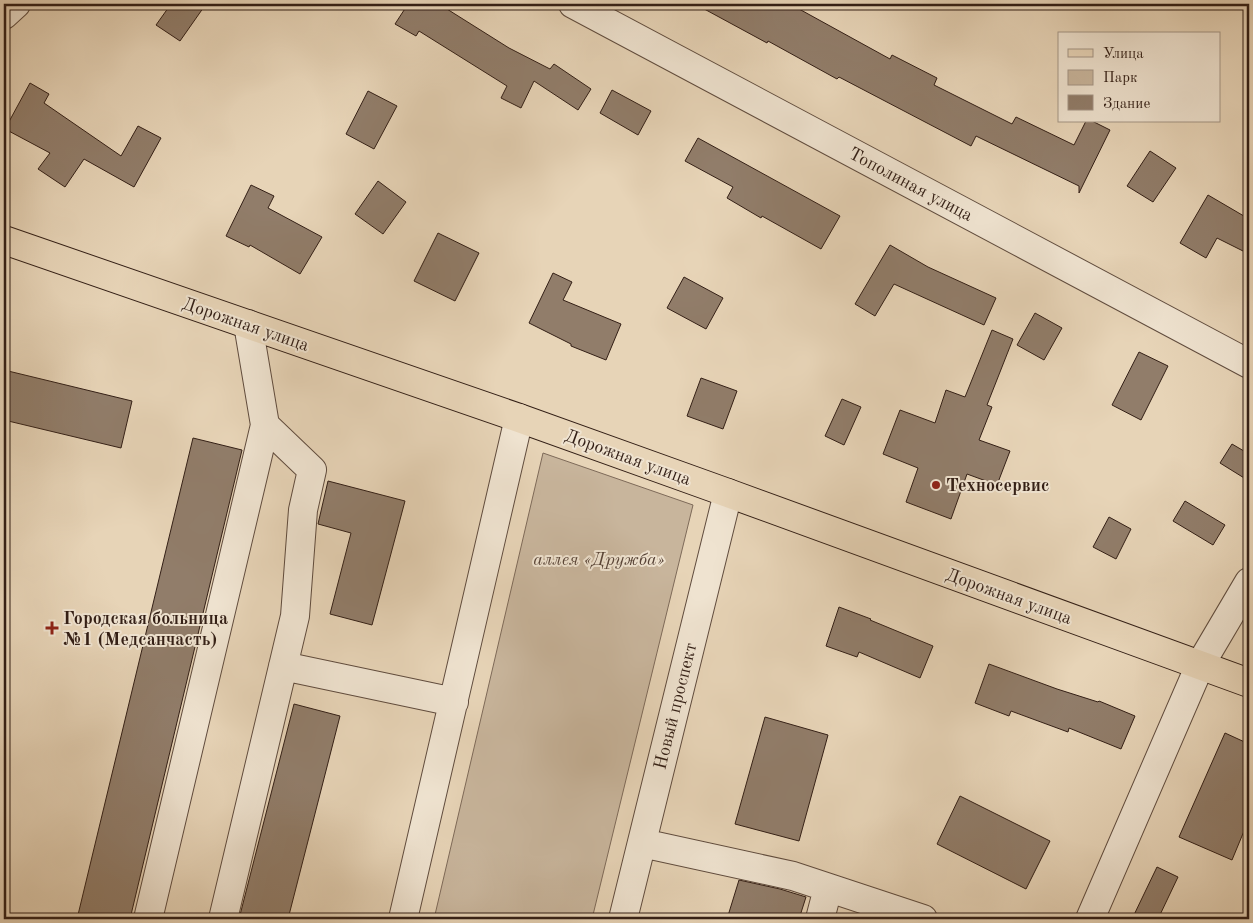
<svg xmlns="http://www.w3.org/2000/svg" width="1253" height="923" font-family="'Old Standard TT',serif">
	<rect width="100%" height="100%" fill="#e7d4b7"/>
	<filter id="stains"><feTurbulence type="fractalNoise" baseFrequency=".004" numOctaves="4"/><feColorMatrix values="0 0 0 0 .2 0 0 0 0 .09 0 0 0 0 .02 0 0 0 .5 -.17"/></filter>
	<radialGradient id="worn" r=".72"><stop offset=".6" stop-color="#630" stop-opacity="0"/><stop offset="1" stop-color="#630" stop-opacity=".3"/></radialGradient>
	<!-- green -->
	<path fill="#c8b59c" stroke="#7e6a59" d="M 543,453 L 693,505 L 592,919 L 434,919 Z"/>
	<!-- building -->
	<path fill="#917d6a" stroke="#331f16" d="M 171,4 L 206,4 L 180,41 L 156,25 Z
		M 408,4 L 439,4 L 509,48 L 550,69 L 554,64 L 591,89 L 578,110 L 534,81 L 521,108 L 501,98 L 507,86 L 419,31 L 416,36 L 395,24 Z
		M 695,4 L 790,4 L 890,59 L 892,55 L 937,78 L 934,85 L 1012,124 L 1016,117 L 1074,145 L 1086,121 L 1092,121 L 1110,130 L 1079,193 L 1079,186 L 976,136 L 971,146 L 839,77 L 837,79 L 768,41 L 767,43 Z
		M 30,83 L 49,94 L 44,103 L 121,156 L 138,126 L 161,138 L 134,187 L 84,159 L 65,187 L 38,169 L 50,153 L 5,129 Z
		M 612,90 L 651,111 L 638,135 L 600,113 Z
		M 368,91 L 397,106 L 374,149 L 346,134 Z
		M 698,138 L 840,216 L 821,249 L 762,216 L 761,218 L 727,198 L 733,187 L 685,161 Z
		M 1150,151 L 1176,168 L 1153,202 L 1127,186 Z
		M 378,181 L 406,202 L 383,234 L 355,214 Z
		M 251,185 L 274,196 L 268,208 L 322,237 L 300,274 L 250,245 L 249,247 L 226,236 Z
		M 1208,195 L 1249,219 L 1249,254 L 1217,238 L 1206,258 L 1180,243 Z
		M 438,233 L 479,253 L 455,301 L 414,281 Z
		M 890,245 L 928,267 L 996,298 L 984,325 L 894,284 L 875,316 L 855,304 Z
		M 553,273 L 572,282 L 563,300 L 621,324 L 606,360 L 571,346 L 571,344 L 529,323 Z
		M 684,277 L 723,298 L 706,329 L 667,308 Z
		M 1035,313 L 1062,328 L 1044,360 L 1017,345 Z
		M 992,330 L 1013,339 L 987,405 L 992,407 L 979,440 L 1010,451 L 997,485 L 967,474 L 951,519 L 906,502 L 918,468 L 883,454 L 900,410 L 935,423 L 946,390 L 965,397 Z
		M 1139,352 L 1168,366 L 1141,420 L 1112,405 Z
		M 4,370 L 132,401 L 121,448 L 4,420 Z
		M 701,378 L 737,391 L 723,429 L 687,416 Z
		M 842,399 L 861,407 L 844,445 L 825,436 Z
		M 193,438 L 242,450 L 130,919 L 77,919 Z
		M 1232,444 L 1249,454 L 1249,481 L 1220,463 Z
		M 328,481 L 405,501 L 372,625 L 330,614 L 351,533 L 318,524 Z
		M 1185,501 L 1225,525 L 1213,545 L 1173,521 Z
		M 1109,517 L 1131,529 L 1116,559 L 1093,547 Z
		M 839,607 L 871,619 L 870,620 L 933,646 L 920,678 L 859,652 L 857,657 L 826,646 Z
		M 989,664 L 1057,689 L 1098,702 L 1099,701 L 1135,716 L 1121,749 L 1069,728 L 1068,732 L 1011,711 L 1009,716 L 975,703 Z
		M 294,704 L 340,716 L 288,919 L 239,919 Z
		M 765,717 L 828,735 L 799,841 L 735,824 Z
		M 1225,733 L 1249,744 L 1249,819 L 1232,860 L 1179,837 Z
		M 960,796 L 1050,841 L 1026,889 L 937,844 Z
		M 1157,867 L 1178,877 L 1158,919 L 1132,919 Z
		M 739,880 L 780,889 L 806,897 L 799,919 L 727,919 Z"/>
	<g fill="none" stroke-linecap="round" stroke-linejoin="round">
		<defs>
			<path id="minor" d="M 573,4 L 1249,364
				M 4,15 L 16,4
				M 283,666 L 454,702
				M 642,843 L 793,876 L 923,919
				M 148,919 L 265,425 L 248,324
				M 223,919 L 295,616 L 303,510 L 312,470 L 265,425
				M 403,919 L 519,418
				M 623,919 L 728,493
				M 820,919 L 828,888
				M 1090,919 L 1200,665 L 1249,582"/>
			<path id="major" d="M 4,240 L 519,418 L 728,493 L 1249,683"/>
		</defs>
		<!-- minor casing -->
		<use href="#minor" stroke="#604c3e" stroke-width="30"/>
		<!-- major casing -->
		<use href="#major" stroke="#331f16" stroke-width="30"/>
		<!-- minor -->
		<use href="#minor" stroke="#efe3d0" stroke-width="28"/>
		<!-- major -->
		<use href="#major" stroke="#e7d4b7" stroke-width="28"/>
	</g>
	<!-- markers -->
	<g fill="#8f2418" stroke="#efe3d0" stroke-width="2">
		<circle cx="936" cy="485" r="5"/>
		<path d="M49.5 620.5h5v5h5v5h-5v5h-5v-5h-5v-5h5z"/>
	</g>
	<g text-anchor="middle" stroke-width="4" stroke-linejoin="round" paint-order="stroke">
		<!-- street labels -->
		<g font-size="18" fill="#331f16" stroke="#efe3d0">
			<text transform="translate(911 184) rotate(28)" y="6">Тополиная улица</text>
			<text transform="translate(246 324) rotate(19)" y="6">Дорожная улица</text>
			<text transform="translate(628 457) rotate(20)" y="6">Дорожная улица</text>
			<text transform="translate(1009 596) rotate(20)" y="6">Дорожная улица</text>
			<text transform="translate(675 706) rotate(-76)" y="6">Новый проспект</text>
		</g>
		<!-- poi labels -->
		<g font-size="18" font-weight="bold" fill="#331f16" stroke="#efe3d0" text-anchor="start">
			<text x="946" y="491">Техносервис</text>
			<text x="63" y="624">Городская больница<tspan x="63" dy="21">№1 (Медсанчасть)</tspan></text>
		</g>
		<!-- park labels -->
		<g font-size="18" font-style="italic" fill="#584438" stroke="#efe3d0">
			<text x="599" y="565">аллея «Дружба»</text>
		</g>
	</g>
	<!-- margin -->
	<rect width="1253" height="923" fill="none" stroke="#e7d4b7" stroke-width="20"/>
	<rect x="5" y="5" width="1243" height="913" fill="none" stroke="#331f16" stroke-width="2.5"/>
	<rect x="10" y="10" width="1233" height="903" fill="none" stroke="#331f16"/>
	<!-- legend -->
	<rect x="1058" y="32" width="162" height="90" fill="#efe3d0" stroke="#a49586"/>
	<rect x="1068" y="49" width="25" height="8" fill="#e7d4b7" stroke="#a49586"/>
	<text x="1103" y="58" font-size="15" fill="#331f16">Улица</text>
	<rect x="1068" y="70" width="25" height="15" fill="#c8b59c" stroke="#a49586"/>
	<text x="1103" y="82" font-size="15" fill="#331f16">Парк</text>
	<rect x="1068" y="95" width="25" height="15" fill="#917d6a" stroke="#a49586"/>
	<text x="1103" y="108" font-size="15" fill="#331f16">Здание</text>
	<rect width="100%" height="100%" filter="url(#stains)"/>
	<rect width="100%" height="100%" fill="url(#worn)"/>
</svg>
